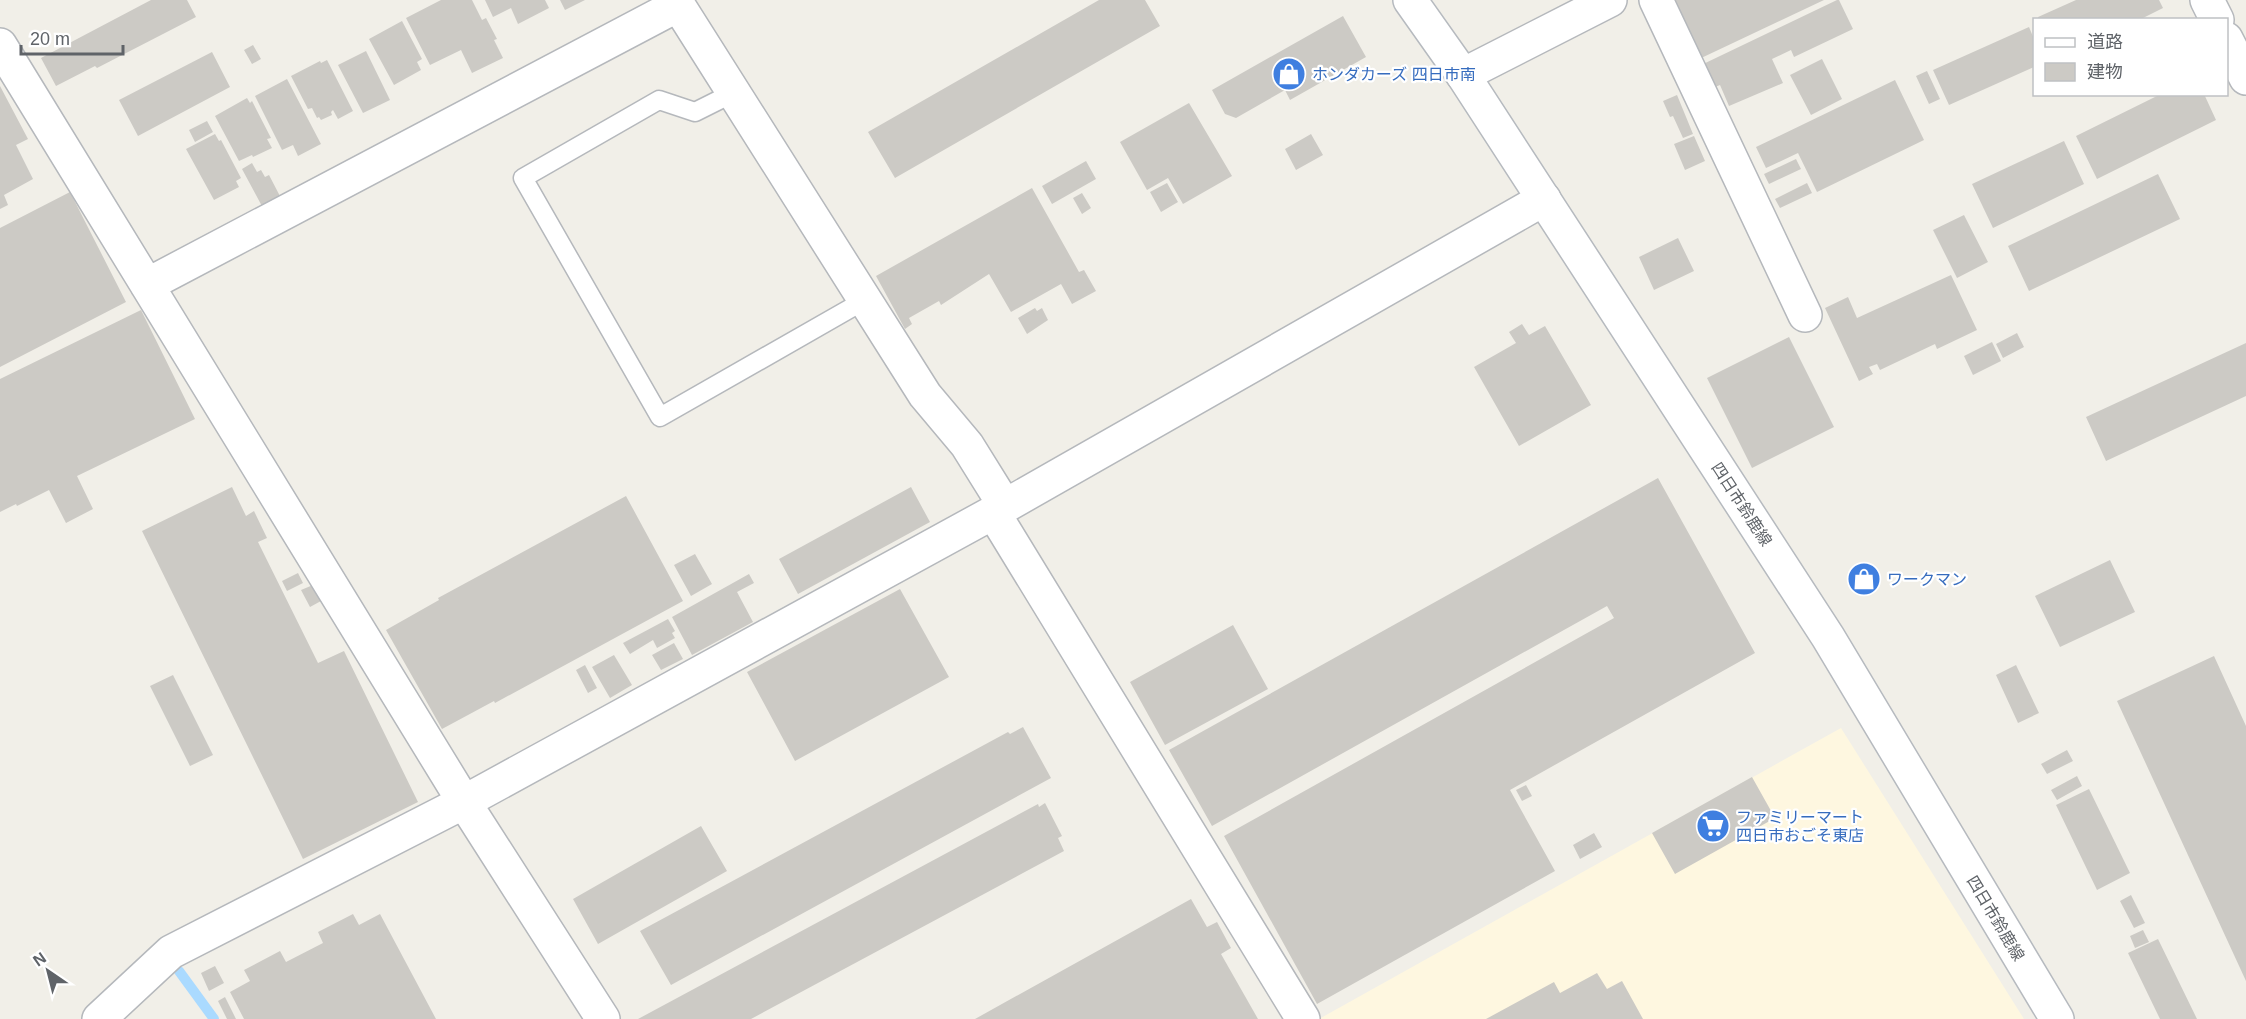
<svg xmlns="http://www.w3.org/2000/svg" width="2246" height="1019" font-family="Arial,'Noto Sans JP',sans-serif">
	<rect width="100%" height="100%" fill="#f1efe8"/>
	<!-- commercial -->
	<path fill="#fef7e0" d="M 1841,728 L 2024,1019 L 1319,1019 Z"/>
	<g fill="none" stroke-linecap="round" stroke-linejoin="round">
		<!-- stream -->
		<path stroke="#aadaff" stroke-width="10" d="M 179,971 L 214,1019"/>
	</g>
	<!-- building -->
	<path fill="#cccac5" d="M 151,0 L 187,0 L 196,17 L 97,68 L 95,66 L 56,86 L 41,58 Z
		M 441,0 L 472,0 L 482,20 L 486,18 L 497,39 L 494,40 L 503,58 L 472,73 L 461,50 L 430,65 L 406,18 Z
		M 485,0 L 545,0 L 549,8 L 518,24 L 511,8 L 493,17 Z
		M 560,0 L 585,0 L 565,10 Z
		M 1099,0 L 1145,0 L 1160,26 L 895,178 L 868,132 Z
		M 1668,0 L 1824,0 L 1697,60 Z
		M 1837,0 L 1839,0 L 1853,29 L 1794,57 L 1791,50 L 1772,59 L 1783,83 L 1729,106 L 1720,85 L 1708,90 L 1697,67 Z
		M 2076,0 L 2159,0 L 2163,8 L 2139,20 L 2039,20 L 2038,17 Z
		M 1343,16 L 1366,57 L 1290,100 L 1285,90 L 1236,118 L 1225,114 L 1212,90 Z
		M 402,21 L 422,59 L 417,62 L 421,70 L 394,85 L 369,39 Z
		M 2029,27 L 2034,39 L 2034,67 L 1949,105 L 1933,70 Z
		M 253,45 L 261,59 L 252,64 L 244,50 Z
		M 366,51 L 390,100 L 363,113 L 338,65 Z
		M 212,52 L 230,87 L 138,136 L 119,100 Z
		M 1822,59 L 1842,99 L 1811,115 L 1790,75 Z
		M 327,60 L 353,111 L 338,119 L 333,110 L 331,112 L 332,115 L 321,120 L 319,117 L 317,118 L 312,108 L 308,109 L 291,76 L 320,61 L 321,63 Z
		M 1927,71 L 1940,99 L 1929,104 L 1916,76 Z
		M 287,79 L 321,144 L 298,156 L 293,145 L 282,150 L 255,96 Z
		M 1895,80 L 1924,140 L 1817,192 L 1798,153 L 1766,168 L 1756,147 Z
		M 0,86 L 28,139 L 16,145 L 33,179 L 4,195 L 8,205 L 0,209 Z
		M 2161,94 L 2204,94 L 2216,120 L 2097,179 L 2076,136 Z
		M 1677,95 L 1693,134 L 1683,138 L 1673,116 L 1670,117 L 1663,101 Z
		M 247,98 L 250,103 L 252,101 L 271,138 L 267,139 L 272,148 L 253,157 L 252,155 L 239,161 L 215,116 Z
		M 1189,103 L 1232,176 L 1183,204 L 1168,178 L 1147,190 L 1120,142 Z
		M 207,121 L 213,132 L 195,142 L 189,130 Z
		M 215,134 L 219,141 L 221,140 L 241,178 L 236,181 L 239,187 L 214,200 L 186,149 Z
		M 1311,134 L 1323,155 L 1296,170 L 1285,149 Z
		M 1694,136 L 1705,161 L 1685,170 L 1674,144 Z
		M 2064,141 L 2084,184 L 1993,228 L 1972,184 Z
		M 1796,159 L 1801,169 L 1769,184 L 1764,174 Z
		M 1086,161 L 1096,179 L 1052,204 L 1042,186 Z
		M 252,163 L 257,172 L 261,170 L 265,177 L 269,175 L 282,200 L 264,210 L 242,169 Z
		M 2158,174 L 2180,219 L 2029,291 L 2008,246 Z
		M 1167,183 L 1178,202 L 1161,212 L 1150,192 Z
		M 1807,183 L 1812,193 L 1780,208 L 1775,199 Z
		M 1032,188 L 1079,272 L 1084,270 L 1096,291 L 1072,304 L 1061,284 L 1011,312 L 989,274 L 941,305 L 939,301 L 909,318 L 912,324 L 905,329 L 876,276 Z
		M 70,192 L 126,302 L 0,367 L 0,228 Z
		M 1082,193 L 1091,208 L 1082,214 L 1073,198 Z
		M 1964,215 L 1988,262 L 1957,278 L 1933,230 Z
		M 1678,238 L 1694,271 L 1654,290 L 1639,257 Z
		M 1951,275 L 1977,330 L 1937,349 L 1935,344 L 1880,370 L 1877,364 L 1869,367 L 1873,374 L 1859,381 L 1825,308 L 1848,297 L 1857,318 Z
		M 1035,308 L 1037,311 L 1042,308 L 1048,320 L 1027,334 L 1018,318 Z
		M 141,310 L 195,419 L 77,476 L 93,509 L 66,523 L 49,490 L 17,506 L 16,504 L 0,512 L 0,379 Z
		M 1522,324 L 1529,335 L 1545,326 L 1591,405 L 1519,446 L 1474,367 L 1516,343 L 1509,332 Z
		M 2017,333 L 2024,347 L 2003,358 L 1996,344 Z
		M 1789,337 L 1834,427 L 1752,468 L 1707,378 Z
		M 1992,342 L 2001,361 L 1973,375 L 1964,356 Z
		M 2246,343 L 2246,396 L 2106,461 L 2086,417 Z
		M 1658,478 L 1755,653 L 1510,790 L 1555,871 L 1317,1004 L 1224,836 L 1614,618 L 1607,606 L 1212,826 L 1169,750 Z
		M 232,487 L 246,516 L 254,511 L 267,538 L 258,542 L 318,663 L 344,651 L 418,802 L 303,859 L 142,531 Z
		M 911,487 L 930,522 L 798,594 L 779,559 Z
		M 626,496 L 683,601 L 495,703 L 494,701 L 442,729 L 386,630 L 439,600 L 438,598 Z
		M 695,554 L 712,584 L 691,596 L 674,565 Z
		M 2110,560 L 2135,612 L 2060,647 L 2035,596 Z
		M 298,573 L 303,583 L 287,591 L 282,581 Z
		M 749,574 L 754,583 L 737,592 L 753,622 L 692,655 L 672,617 Z
		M 313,585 L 321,601 L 310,607 L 301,590 Z
		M 900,589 L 949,677 L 795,761 L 747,672 Z
		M 668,619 L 675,631 L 672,633 L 675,638 L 657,648 L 653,640 L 630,654 L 623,643 Z
		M 1233,625 L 1268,689 L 1165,745 L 1130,682 Z
		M 674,643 L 683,659 L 661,670 L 652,655 Z
		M 614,655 L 632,685 L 610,698 L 592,667 Z
		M 2214,656 L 2246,726 L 2246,981 L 2117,701 Z
		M 585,665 L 597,688 L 588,693 L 576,670 Z
		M 2016,665 L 2039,713 L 2018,723 L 1996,675 Z
		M 173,675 L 213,755 L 190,766 L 150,686 Z
		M 1023,727 L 1051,778 L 671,985 L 640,931 L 1008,732 L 1010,734 Z
		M 2067,750 L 2073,761 L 2047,774 L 2041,764 Z
		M 2077,776 L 2082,786 L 2057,800 L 2051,790 Z
		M 1752,777 L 1775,818 L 1675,874 L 1652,833 Z
		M 1526,785 L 1532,796 L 1522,801 L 1516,790 Z
		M 2089,789 L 2130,873 L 2097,890 L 2056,805 Z
		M 1045,803 L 1062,836 L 1058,838 L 1064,851 L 751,1019 L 638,1019 L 1038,804 L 1039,807 Z
		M 701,826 L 727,871 L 598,944 L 573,899 Z
		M 1594,833 L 1602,847 L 1580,859 L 1573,845 Z
		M 2131,895 L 2145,923 L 2134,928 L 2120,901 Z
		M 1191,899 L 1207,927 L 1217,922 L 1231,948 L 1221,954 L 1258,1019 L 975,1019 Z
		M 353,914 L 359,925 L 380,914 L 436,1019 L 244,1019 L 230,992 L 250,981 L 244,970 L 280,951 L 286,962 L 323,943 L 318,932 Z
		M 2143,930 L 2149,942 L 2135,948 L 2130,936 Z
		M 2158,939 L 2197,1019 L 2160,1019 L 2128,953 Z
		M 215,966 L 224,983 L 209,991 L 201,973 Z
		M 1597,973 L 1607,989 L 1622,981 L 1643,1019 L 1486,1019 L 1554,982 L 1560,993 Z
		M 225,997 L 236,1019 L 227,1019 L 218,1001 Z"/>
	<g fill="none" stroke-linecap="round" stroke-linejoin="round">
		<defs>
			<path id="service" d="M 733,93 L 695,112 L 659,100 L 523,178 L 660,417 L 865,300"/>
			<path id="minor" d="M 675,0 L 925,395 L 967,445 L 1005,506
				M 1656,0 L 1805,315
				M 2207,0 L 2217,20
				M 2226,39 L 2246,78
				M 0,45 L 464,802 L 603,1019
				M 1463,75 L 1610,0
				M 147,285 L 678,5
				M 993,512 L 1303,1019
				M 99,1019 L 171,952 L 464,802 L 1005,506 L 1544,199"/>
			<path id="secondary" d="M 1410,0 L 1463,75 L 1828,637 L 2057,1019"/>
		</defs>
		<!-- service casing -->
		<use href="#service" stroke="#b5b8bc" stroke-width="21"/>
		<!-- minor casing -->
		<use href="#minor" stroke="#b5b8bc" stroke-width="36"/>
		<!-- secondary casing -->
		<use href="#secondary" stroke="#b6babf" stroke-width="36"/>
		<!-- service -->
		<use href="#service" stroke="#fff" stroke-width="18"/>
		<!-- minor -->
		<use href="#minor" stroke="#fff" stroke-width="33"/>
		<!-- secondary -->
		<use href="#secondary" stroke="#fff" stroke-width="33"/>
	</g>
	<!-- icons -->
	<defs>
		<symbol id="shop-disc" viewBox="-11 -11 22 22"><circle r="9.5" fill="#3f7fe0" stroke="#fff"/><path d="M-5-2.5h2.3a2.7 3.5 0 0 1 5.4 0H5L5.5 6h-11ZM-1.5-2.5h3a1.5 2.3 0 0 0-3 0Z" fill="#fff"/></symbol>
		<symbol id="supermarket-disc" viewBox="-11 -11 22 22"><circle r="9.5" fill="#3f7fe0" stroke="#fff"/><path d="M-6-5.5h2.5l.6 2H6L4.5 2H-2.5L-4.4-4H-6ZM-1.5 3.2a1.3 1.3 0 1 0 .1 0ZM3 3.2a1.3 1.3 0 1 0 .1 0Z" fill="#fff"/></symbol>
	</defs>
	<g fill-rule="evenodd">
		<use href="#shop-disc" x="1270" y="55" width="38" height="38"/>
		<use href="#shop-disc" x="1845" y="560" width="38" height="38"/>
		<use href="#supermarket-disc" x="1694" y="807" width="38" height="38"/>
	</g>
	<g text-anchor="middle" stroke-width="4.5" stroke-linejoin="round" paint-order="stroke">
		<!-- shop labels -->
		<g font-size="16" fill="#366cbe" stroke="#fff" text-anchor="start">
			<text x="1312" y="80">ホンダカーズ 四日市南</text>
			<text x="1887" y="585">ワークマン</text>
			<text x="1736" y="823">ファミリーマート<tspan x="1736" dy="18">四日市おごそ東店</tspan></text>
		</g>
		<!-- street labels -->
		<g font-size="16" fill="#5f6368" stroke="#fff">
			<text transform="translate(1742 504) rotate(57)" y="6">四日市鈴鹿線</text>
			<text transform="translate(1996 918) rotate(59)" y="6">四日市鈴鹿線</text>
		</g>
	</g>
	<!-- legend -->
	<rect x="2033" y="18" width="195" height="78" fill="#ffffff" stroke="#bfc1c3" stroke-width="1.5"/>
	<rect x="2045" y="38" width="30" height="9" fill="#ffffff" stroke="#bfc1c3" stroke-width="1.5"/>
	<text x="2087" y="48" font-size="18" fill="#5f6368">道路</text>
	<rect x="2045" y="63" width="30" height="18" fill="#cccac5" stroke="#bfc1c3" stroke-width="1.5"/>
	<text x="2087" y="78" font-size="18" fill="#5f6368">建物</text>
	<!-- north arrow -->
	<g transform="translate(48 971) rotate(325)" stroke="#ffffff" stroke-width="4.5" paint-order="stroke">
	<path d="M0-4.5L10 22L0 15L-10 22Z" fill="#5f6368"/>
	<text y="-9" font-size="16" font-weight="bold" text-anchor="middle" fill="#5f6368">N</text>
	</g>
	<!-- scale -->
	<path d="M21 45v9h102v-9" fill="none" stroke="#5f6368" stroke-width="3"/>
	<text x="30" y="45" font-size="18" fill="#5f6368" stroke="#ffffff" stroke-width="4.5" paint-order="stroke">20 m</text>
</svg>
